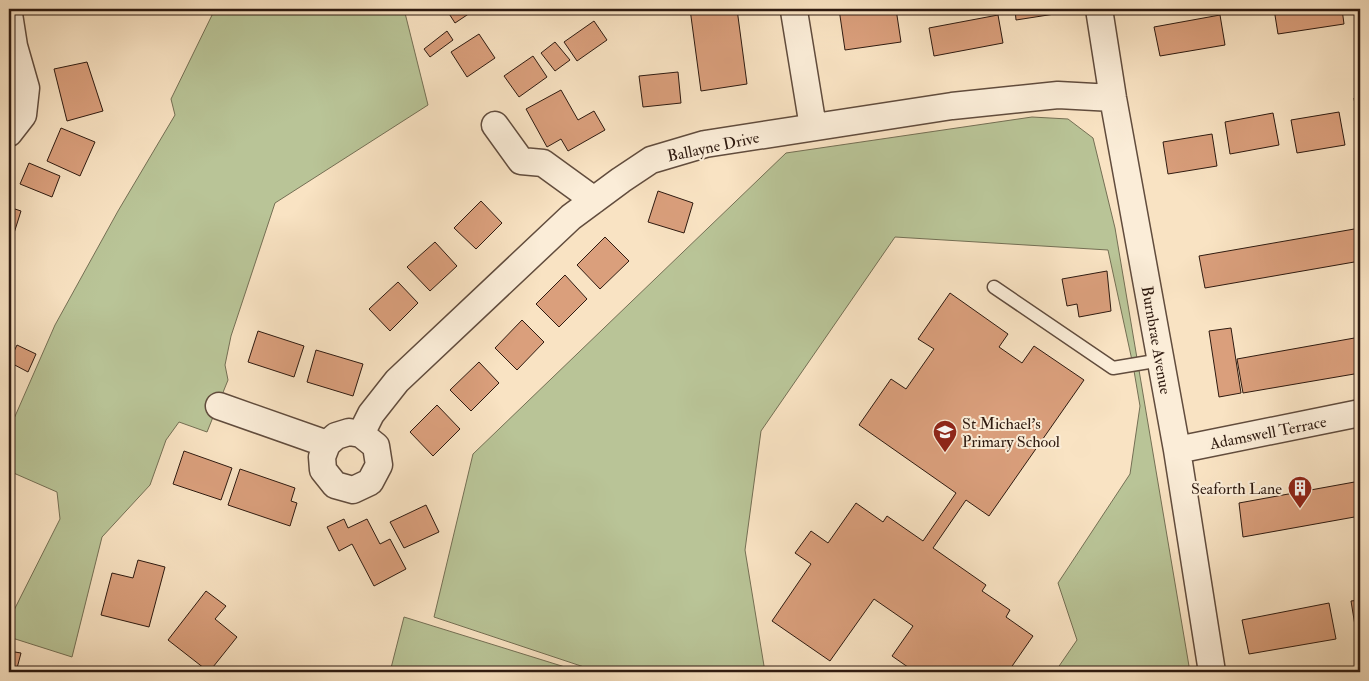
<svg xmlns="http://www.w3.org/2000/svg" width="1369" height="681" font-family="'IM FELL Double Pica',serif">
	<rect width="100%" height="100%" fill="#f9e3c3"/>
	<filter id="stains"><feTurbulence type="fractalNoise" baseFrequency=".004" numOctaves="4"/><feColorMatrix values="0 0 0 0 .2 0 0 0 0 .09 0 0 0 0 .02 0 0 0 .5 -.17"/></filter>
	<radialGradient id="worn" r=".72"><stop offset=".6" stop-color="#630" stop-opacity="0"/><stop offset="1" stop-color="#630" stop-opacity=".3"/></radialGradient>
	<!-- green -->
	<path fill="#b9c497" stroke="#746f54" d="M 215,9 L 404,9 L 428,105 L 275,203 L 231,336 L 225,365 L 228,380 L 207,432 L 179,422 L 166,440 L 150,485 L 102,537 L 72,657 L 9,637 L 9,620 L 60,519 L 57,492 L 9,471 L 9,430 L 55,325 L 118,211 L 175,115 L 171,99 Z
		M 1032,117 L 1068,119 L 1093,138 L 1115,228 L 1190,672 L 1055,672 L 1077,640 L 1058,583 L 1130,474 L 1140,406 L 1133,365 L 1108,250 L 895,237 L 761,431 L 745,550 L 765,672 L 599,672 L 434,617 L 473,454 L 786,153 Z
		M 404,617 L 581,672 L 390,672 Z"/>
	<!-- building -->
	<path fill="#da9f7c" stroke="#2e1a10" d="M 446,9 L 476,9 L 455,23 Z
		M 690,9 L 737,9 L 747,84 L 701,91 Z
		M 839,9 L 896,9 L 901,42 L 845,50 Z
		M 1015,9 L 1060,9 L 1061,13 L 1016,20 Z
		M 1274,9 L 1342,9 L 1344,24 L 1278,34 Z
		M 998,15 L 1003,43 L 934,56 L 929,28 Z
		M 1220,15 L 1225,45 L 1160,56 L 1154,27 Z
		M 594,21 L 607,40 L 577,61 L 564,42 Z
		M 447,31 L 453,40 L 430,57 L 424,49 Z
		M 479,34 L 495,58 L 467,77 L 451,52 Z
		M 555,42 L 570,60 L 555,71 L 541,53 Z
		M 533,56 L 547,77 L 519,97 L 504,76 Z
		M 87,62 L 103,111 L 67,121 L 54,69 Z
		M 678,72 L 681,103 L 643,107 L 639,76 Z
		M 561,90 L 578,120 L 594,111 L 605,130 L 568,151 L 561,139 L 547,147 L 526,109 Z
		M 1360,97 L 1360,133 L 1359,133 L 1354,98 Z
		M 1339,112 L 1345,145 L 1297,153 L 1291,120 Z
		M 1273,113 L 1279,145 L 1230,154 L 1225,122 Z
		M 61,128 L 95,142 L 80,176 L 47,161 Z
		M 1212,134 L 1217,166 L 1168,174 L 1163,142 Z
		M 29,163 L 60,176 L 52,197 L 20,184 Z
		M 658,191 L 693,203 L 684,233 L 648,222 Z
		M 481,201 L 502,223 L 476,249 L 454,228 Z
		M 9,207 L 21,211 L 9,249 Z
		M 1360,228 L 1360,261 L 1205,288 L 1199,256 Z
		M 605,237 L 629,261 L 600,289 L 577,265 Z
		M 435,242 L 457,266 L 430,291 L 407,267 Z
		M 1107,271 L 1111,311 L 1079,317 L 1077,304 L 1067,306 L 1062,279 Z
		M 565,275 L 587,299 L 559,327 L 536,304 Z
		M 398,282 L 418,303 L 390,331 L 369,309 Z
		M 950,293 L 1008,334 L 999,347 L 1022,363 L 1034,346 L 1084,380 L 989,516 L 966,500 L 933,548 L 986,585 L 982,591 L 1010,610 L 1006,617 L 1033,636 L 1008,672 L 915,672 L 892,656 L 913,626 L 874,599 L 830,661 L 772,621 L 811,564 L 795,553 L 811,531 L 828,543 L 856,503 L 883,522 L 887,516 L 923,541 L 956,493 L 859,425 L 891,379 L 906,389 L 934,349 L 918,339 Z
		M 522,320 L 544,342 L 517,370 L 495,348 Z
		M 1231,328 L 1241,393 L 1219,397 L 1209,331 Z
		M 258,331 L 304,346 L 294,377 L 248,362 Z
		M 1360,337 L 1360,373 L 1243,393 L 1237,359 Z
		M 17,345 L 36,354 L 28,372 L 9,362 Z
		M 316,350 L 363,364 L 353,396 L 307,382 Z
		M 479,362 L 499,383 L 471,411 L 450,390 Z
		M 437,405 L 460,429 L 433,456 L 410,432 Z
		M 184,451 L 232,468 L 221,500 L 173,484 Z
		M 240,469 L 295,488 L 291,501 L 297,503 L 290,526 L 228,505 Z
		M 1360,481 L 1360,516 L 1243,537 L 1239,503 Z
		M 426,505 L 439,532 L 404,548 L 390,522 Z
		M 344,519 L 348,528 L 367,519 L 380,544 L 390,539 L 406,569 L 374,586 L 352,544 L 339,551 L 327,527 Z
		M 138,560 L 165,567 L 149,627 L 101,615 L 112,573 L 133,578 Z
		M 206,591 L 226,606 L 215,619 L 237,637 L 209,672 L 168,640 Z
		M 1360,600 L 1360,637 L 1357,638 L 1351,601 Z
		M 1329,603 L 1336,639 L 1249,654 L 1242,620 Z
		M 9,651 L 21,653 L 16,672 L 9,672 Z"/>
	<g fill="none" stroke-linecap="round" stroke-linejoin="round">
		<defs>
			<path id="service" d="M 994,287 L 1113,368 L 1161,360"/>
			<path id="minor" d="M 1099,9 L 1113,98 L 1177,450 L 1212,672
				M 794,11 L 813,127
				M 9,14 L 14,46 L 26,88 L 23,115 L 9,133
				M 495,125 L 521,161 L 543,163 L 594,200
				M 219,406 L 327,444
				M 349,432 L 361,434 L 376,446 L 379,465 L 370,482 L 353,490 L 335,485 L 323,470 L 322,457 L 327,444 L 336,436 Z
				M 361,434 L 371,414 L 397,381 L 571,217 L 621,180 L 651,160 L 705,144 L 952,106 L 1058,95 L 1113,98
				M 1177,450 L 1360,413"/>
		</defs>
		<!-- service casing -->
		<use href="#service" stroke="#614c3d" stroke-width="15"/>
		<!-- minor casing -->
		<use href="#minor" stroke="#614c3d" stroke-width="29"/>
		<!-- service -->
		<use href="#service" stroke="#fbedd8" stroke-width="12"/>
		<!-- minor -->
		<use href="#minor" stroke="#fbedd8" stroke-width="26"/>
	</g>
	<!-- icons -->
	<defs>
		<symbol id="school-pin" viewBox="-11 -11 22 30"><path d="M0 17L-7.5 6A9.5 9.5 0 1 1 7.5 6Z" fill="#8f2418" stroke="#fbedd8"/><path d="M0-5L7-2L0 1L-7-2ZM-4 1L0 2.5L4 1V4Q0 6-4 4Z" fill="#fff"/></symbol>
		<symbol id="building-pin" viewBox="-11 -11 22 30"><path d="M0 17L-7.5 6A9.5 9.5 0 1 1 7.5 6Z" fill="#8f2418" stroke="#fbedd8"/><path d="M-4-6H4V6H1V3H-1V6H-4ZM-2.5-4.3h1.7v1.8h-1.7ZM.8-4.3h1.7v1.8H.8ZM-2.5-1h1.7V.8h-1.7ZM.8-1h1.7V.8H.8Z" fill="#fff"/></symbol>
	</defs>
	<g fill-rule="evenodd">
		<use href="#school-pin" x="931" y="418" width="28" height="38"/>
		<use href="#building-pin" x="1286" y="474" width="28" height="38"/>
	</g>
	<g text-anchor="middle" stroke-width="4" stroke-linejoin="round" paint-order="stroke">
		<!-- street labels -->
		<g font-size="16" fill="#2e1a10" stroke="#fbedd8">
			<text transform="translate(713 146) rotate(-12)" y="6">Ballayne Drive</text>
			<text transform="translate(1157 340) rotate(80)" y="6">Burnbrae Avenue</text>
			<text transform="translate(1268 432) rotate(-11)" y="6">Adamswell Terrace</text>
		</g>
		<!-- poi labels -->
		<g font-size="16" fill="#2e1a10" stroke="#fbedd8" text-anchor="start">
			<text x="962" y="429">St Michael's<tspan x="962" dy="18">Primary School</tspan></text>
			<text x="1282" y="494" text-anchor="end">Seaforth Lane</text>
		</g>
	</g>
	<!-- margin -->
	<rect width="1369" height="681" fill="none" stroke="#f9e3c3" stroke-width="30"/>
	<rect x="10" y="10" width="1349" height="661" fill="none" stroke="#2e1a10" stroke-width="2.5"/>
	<rect x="15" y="15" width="1339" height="651" fill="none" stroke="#2e1a10"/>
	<rect width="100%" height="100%" filter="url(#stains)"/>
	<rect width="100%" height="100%" fill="url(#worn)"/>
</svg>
